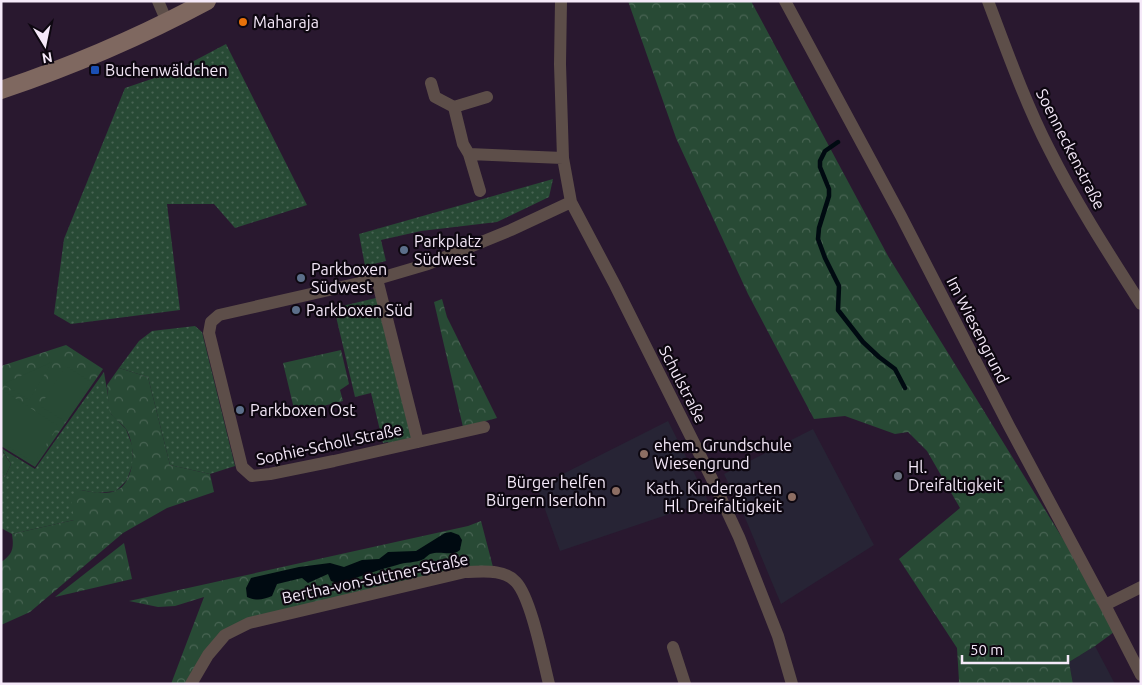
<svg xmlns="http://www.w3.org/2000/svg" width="1142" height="685" font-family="Ubuntu,sans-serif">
	<defs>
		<pattern id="grass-dots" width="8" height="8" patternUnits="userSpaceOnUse" patternTransform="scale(1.25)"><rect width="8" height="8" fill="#284a35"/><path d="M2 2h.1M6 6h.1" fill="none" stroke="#486453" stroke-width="1.8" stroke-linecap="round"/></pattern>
		<pattern id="forest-crowns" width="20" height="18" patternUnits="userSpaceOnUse" patternTransform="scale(1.25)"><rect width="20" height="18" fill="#284a35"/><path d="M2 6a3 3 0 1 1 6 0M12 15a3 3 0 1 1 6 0" fill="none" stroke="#486453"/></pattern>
	</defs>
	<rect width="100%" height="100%" fill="#29182f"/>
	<!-- education -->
	<path fill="#272435" d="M 668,421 L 708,501 L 560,551 L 537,487 Z
		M 813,429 L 874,545 L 781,604 L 746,520 L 724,474 Z
		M 1095,646 L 1115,684 L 1073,684 L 1069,662 Z"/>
	<!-- grass -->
	<path fill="url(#grass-dots)" d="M 226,44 L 307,205 L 235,228 L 214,204 L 167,204 L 180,310 L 71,324 L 54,314 L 64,239 L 125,88 L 175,71 Z
		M 553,179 L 549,197 L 497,222 L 421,231 L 381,240 L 386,261 L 365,266 L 359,234 Z
		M 384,296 L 415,438 L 389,445 L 388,442 L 383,443 L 371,393 L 355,397 L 334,308 Z
		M 195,326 L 202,332 L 235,466 L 210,474 L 170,465 L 148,377 L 119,368 L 139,341 L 152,331 Z
		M 104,372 L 111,414 L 126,429 L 132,445 L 133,463 L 127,480 L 116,491 L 97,493 L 81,490 L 74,520 L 12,534 L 1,528 L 1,475 L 5,477 L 11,464 L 1,448 L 35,469 Z"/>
	<!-- forest -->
	<path fill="url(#forest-crowns)" d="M 628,1 L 751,1 L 888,256 L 1089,581 L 1114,632 L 1095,646 L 1069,662 L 1073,684 L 958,684 L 959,681 L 957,648 L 899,559 L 960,508 L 927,451 L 908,432 L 895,434 L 845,416 L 814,419 L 748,294 L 676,138 Z
		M 442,299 L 447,317 L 497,418 L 463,427 L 434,302 Z
		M 66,345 L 103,369 L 35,467 L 1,446 L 1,366 Z
		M 341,350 L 349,384 L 340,390 L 343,401 L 295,413 L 283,363 Z
		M 119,368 L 148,377 L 170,465 L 210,474 L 214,492 L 167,508 L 123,533 L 30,612 L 1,625 L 1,562 C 13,554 14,548 12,534 L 74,520 L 71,499 L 81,490 C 92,492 105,495 115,491 C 136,483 136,444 126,429 C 122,423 113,419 110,412 C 108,404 108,394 107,385 Z
		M 1,449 L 11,464 L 5,477 L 1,475 Z
		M 481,521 L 493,567 L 257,626 L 220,640 L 186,684 L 171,684 L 204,597 L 175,606 L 158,607 L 129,601 L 468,526 Z
		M 124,543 L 132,579 L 55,597 Z"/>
	<!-- pitch -->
	<path fill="#284a35" d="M 52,362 L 29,400 L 3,384 Z
		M 66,366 L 91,382 L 66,422 L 40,406 Z
		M 1,389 L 58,426 L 34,463 L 1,442 Z"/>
	<!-- water -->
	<path fill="#000a11" d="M 451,532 L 459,535 L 462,540 L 460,550 C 451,557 441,550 430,554 C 428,555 426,557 424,559 C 416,563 405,562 397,565 C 378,570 359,576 341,584 L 331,581 L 328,574 L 308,583 L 302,578 L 277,584 L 272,596 C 262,600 257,601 247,597 L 246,588 L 251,578 L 299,567 L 330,563 L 344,567 L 362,560 L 379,559 L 388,552 L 416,551 L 445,533 Z"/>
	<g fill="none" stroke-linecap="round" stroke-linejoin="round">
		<!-- stream -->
		<path stroke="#000a11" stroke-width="4.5" d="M 838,142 L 825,151 L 820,161 L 820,167 L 829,189 L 829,196 L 819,228 L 818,239 L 825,258 L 839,286 L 838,310 L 863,342 L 879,357 L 895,369 L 905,388"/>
		<!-- minor -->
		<path stroke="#5d4e49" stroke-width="12" d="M 158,1 L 167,22
			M 561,1 L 560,64 L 563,158 L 571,202 L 615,285 L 712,479 L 739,537 L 778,636 L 792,684
			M 785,1 L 901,216 L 1009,426 L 1105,605 L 1141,675
			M 988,1 C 1007,51 1025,102 1049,149 C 1076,203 1109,254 1141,304
			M 431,83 L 435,97 L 454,107
			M 487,97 L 454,107 L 463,144 L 469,154 L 563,158
			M 469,154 L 480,191
			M 377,279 L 418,442
			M 484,427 L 334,461 L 270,474 L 252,476 L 242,467 L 209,333 L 211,322 L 219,315 L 377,279 L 428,264 L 511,230 L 571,202
			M 1105,605 L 1141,587
			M 673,647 L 685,684
			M 191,684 L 208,655 L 225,635 L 249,623 L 465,572 C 481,572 503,568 516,582 C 531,598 543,660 549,684"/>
		<!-- secondary -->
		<path stroke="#7f6860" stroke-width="18" d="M 1,90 C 72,66 140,37 207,1"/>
	</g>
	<!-- markers -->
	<circle fill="#e8710a" stroke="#0d0710" stroke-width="2" cx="243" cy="22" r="5"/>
	<rect fill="#1a4fb4" stroke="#0d0710" stroke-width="2" x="90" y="65" width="10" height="10" rx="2.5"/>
	<g fill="#5c6f8a" stroke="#0d0710" stroke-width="2">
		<circle cx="404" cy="250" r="5"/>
		<circle cx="301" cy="278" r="5"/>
		<circle cx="296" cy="310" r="5"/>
		<circle cx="240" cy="410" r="5"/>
	</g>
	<g fill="#8d6e63" stroke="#0d0710" stroke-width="2">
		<circle cx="644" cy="454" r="5"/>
		<circle cx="616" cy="491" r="5"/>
		<circle cx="792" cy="497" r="5"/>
	</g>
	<circle fill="#6b7280" stroke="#0d0710" stroke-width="2" cx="898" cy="476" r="5"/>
	<g text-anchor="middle" stroke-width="4.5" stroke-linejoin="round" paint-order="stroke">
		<!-- poi labels -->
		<g font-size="16" fill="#f5e9f9" stroke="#0d0710" text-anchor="start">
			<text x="253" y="28">Maharaja</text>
			<text x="105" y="76">Buchenwäldchen</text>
			<text x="414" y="247">Parkplatz<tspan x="414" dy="18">Südwest</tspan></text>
			<text x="311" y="275">Parkboxen<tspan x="311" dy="18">Südwest</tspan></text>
			<text x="306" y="316">Parkboxen Süd</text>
			<text x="250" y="416">Parkboxen Ost</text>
			<text x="654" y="451">ehem. Grundschule<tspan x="654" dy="18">Wiesengrund</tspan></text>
			<text x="908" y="473">Hl.<tspan x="908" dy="18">Dreifaltigkeit</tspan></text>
			<text x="606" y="488" text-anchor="end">Bürger helfen<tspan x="606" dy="18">Bürgern Iserlohn</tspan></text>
			<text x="782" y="494" text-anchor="end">Kath. Kindergarten<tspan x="782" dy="18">Hl. Dreifaltigkeit</tspan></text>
		</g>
		<!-- street labels -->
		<g font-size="16" fill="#f5e9f9" stroke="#0d0710">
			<text transform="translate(1071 149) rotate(63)" y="6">Soenneckenstraße</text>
			<text transform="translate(978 330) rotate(63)" y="6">Im Wiesengrund</text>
			<text transform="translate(683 384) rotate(63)" y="6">Schulstraße</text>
			<text transform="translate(329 444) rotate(-12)" y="6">Sophie-Scholl-Straße</text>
			<text transform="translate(375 578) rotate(-12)" y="6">Bertha-von-Suttner-Straße</text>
		</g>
	</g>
	<!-- border -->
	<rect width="1142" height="685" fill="none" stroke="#f5e9f9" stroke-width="5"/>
	<!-- north arrow -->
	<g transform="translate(45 45) rotate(170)" stroke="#0d0710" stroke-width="4" paint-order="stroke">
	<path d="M0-4L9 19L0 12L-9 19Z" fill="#f5e9f9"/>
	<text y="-8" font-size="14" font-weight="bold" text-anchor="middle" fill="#f5e9f9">N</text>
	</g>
	<!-- scale -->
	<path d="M962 655v8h106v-8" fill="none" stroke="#f5e9f9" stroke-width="2.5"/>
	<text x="970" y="655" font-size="15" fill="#f5e9f9" stroke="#0d0710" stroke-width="4" paint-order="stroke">50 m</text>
</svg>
